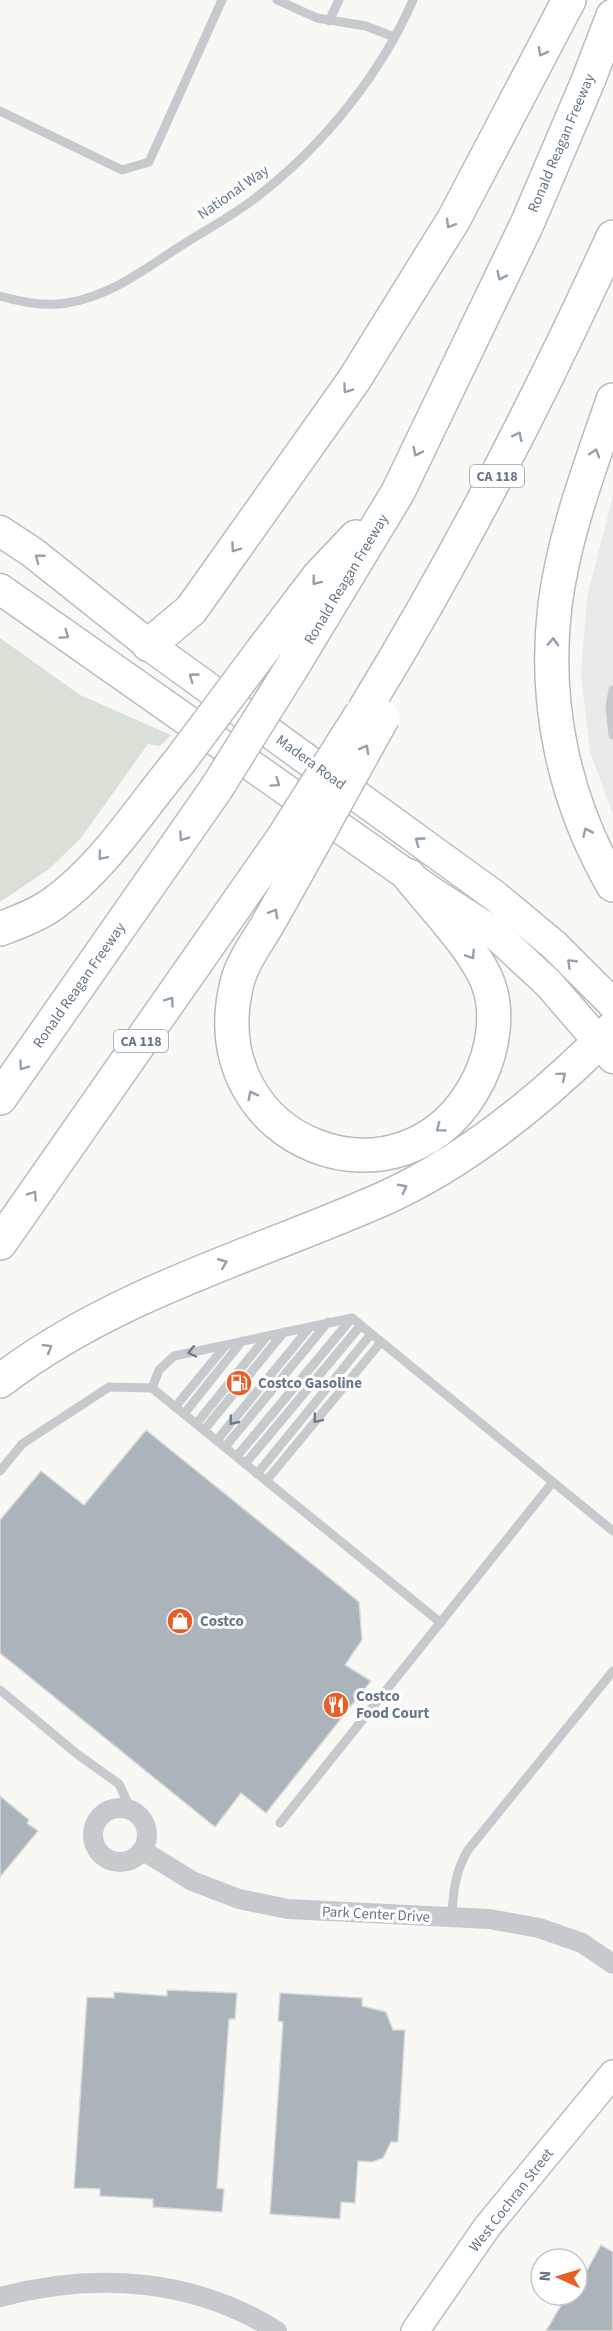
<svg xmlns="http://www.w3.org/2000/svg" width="613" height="2331" font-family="'Source Sans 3',sans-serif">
	<rect width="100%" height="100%" fill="#f8f8f5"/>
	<!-- built -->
	<path fill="#e9eae9" d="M 613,496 L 613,815 L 590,751 L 581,675 L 587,597 Z"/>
	<!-- green -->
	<path fill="#d9e0d6" d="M 0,638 L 80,695 L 171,735 L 160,746 L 148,744 L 81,838 L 49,869 L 0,902 Z"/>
	<!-- building -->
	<path fill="#acb4bb" stroke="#dadad8" stroke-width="1.5" d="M 146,1430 L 359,1602 L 362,1640 L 345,1665 L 371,1681 L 266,1813 L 241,1793 L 215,1827 L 0,1653 L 0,1520 L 41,1471 L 84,1505 Z
		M 0,1796 L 29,1820 L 27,1823 L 38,1831 L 0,1877 Z
		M 167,1990 L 237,1993 L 235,2019 L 229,2019 L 217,2188 L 224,2189 L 222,2212 L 153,2207 L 153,2199 L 100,2196 L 100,2189 L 74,2188 L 87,1997 L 114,1998 L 114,1992 L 167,1996 Z
		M 280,1993 L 362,1998 L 362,2006 L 386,2012 L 393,2030 L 405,2030 L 398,2142 L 391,2142 L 383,2158 L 372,2162 L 358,2161 L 355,2203 L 341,2202 L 340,2219 L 270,2214 L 283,2022 L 278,2021 Z
		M 601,2245 L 613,2252 L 613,2331 L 546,2331 L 564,2300 L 569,2303 L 573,2295 L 577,2295 L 577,2288 Z"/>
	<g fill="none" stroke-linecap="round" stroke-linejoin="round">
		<defs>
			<path id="secondary" d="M 415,2331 L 487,2227 L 613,2074"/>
			<path id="primary" d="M 0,531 L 32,552 L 149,645 L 495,896 L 554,945 L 613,1004
				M 0,589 L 430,891 L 492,931 L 549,984 L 613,1058"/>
			<path id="highway" d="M 613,400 C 590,467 564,535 555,605 C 543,703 564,800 613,885
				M 149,645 L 191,610 L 354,380 L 454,219 L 569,0
				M 265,647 L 319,576 L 356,537
				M 294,664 L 398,492 L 527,224 L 588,81 L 613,16
				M 366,707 C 459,555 539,399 613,237
				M 306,856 C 293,879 280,903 266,927 C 255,945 242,963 237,983 C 197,1145 407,1224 479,1079 C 492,1052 499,1016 489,986 C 477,951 433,906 409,876
				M 0,929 C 18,922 38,915 54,903 C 104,867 140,809 179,762
				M 0,1098 L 216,789
				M 0,1243 L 283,838
				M 0,1381 C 115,1293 254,1256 385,1198 C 471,1159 547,1095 613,1028"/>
		</defs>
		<!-- secondary casing -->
		<use href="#secondary" stroke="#b8bdc2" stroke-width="30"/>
		<!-- primary casing -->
		<use href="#primary" stroke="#b9bdc1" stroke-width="33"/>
		<!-- highway casing -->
		<use href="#highway" stroke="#b8bcbf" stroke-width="36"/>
		<!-- lane -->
		<path stroke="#c6cacd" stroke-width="9" d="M 277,0 L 317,18 L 366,26 L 394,37
			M 329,21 L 339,0
			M 0,111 L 122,170 L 149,162 L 222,0
			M 0,296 C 21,302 45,307 67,303 C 109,296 141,272 176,249 C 205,230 237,214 263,192 C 325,143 382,72 413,0
			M 613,690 L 610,706 L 613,735
			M 352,1318 L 613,1531
			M 152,1388 L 159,1370 L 174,1356 L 352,1318
			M 175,1407 L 226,1345
			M 184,1414 L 242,1341
			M 196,1424 L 267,1336
			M 204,1430 L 284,1332
			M 217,1440 L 310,1327
			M 225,1447 L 328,1322
			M 237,1456 L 352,1318
			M 245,1464 L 361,1325
			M 0,1471 L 22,1444 L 109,1387 L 152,1388 L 441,1623
			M 257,1474 L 371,1334
			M 266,1481 L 381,1342
			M 0,1690 L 77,1754 L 119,1784 L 131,1810
			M 280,1823 L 552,1483
			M 452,1917 C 453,1892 455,1872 468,1850 L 613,1671"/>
		<!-- street -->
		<path stroke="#c6cacd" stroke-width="20" d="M93 1835a27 27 0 1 1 54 0a27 27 0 1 1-54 0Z
			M 142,1850 L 192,1881 L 239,1899 L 288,1909 L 489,1919 L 539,1928 L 582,1943 L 613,1964
			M 0,2297 C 95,2272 193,2278 277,2331"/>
		<!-- secondary -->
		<use href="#secondary" stroke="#fff" stroke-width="27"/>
		<!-- primary -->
		<use href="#primary" stroke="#fff" stroke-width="30"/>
		<!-- highway -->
		<use href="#highway" stroke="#fff" stroke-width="33"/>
		<defs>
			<path id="highway-bridge" d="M 179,762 L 265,647
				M 216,789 L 294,664
				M 283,838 L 362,713
				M 306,856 L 383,717"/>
		</defs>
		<!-- highway-bridge casing -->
		<use href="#highway-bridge" stroke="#b8bcbf" stroke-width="36" stroke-linecap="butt"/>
		<!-- highway-bridge -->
		<use href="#highway-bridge" stroke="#fff" stroke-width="33"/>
	</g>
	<!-- one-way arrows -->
	<defs><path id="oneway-chevron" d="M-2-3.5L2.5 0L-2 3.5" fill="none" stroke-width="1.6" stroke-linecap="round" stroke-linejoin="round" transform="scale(1.5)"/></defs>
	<g stroke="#94a0ab">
		<use href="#oneway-chevron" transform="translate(542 52) rotate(118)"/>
		<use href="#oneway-chevron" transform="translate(450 224) rotate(121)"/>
		<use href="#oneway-chevron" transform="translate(501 276) rotate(116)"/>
		<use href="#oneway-chevron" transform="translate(347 389) rotate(125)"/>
		<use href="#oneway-chevron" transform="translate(518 436) rotate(-63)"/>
		<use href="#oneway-chevron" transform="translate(417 452) rotate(116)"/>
		<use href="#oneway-chevron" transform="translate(595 453) rotate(-72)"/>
		<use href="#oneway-chevron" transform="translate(235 548) rotate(125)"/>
		<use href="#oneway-chevron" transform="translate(39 558) rotate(-142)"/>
		<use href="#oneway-chevron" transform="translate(316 581) rotate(128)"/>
		<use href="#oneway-chevron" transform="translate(65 635) rotate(35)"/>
		<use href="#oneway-chevron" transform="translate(553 642) rotate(-87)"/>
		<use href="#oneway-chevron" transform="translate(193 677) rotate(-144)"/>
		<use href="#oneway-chevron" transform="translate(365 749) rotate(-61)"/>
		<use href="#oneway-chevron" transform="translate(276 783) rotate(35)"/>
		<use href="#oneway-chevron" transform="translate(587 832) rotate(-114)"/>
		<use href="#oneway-chevron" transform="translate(183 837) rotate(125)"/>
		<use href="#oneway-chevron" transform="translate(419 841) rotate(-144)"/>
		<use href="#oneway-chevron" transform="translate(102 856) rotate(130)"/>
		<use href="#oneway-chevron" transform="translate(274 913) rotate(-60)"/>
		<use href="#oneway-chevron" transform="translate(471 955) rotate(57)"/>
		<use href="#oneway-chevron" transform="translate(571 963) rotate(-136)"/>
		<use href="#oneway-chevron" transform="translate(170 1001) rotate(-54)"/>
		<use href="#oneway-chevron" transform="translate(23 1066) rotate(125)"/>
		<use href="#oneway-chevron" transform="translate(562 1076) rotate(-40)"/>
		<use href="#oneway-chevron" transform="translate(252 1095) rotate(-117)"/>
		<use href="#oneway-chevron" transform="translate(440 1128) rotate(143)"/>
		<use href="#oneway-chevron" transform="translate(403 1188) rotate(-28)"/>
		<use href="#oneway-chevron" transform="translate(33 1195) rotate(-55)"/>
		<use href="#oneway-chevron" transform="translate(223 1263) rotate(-22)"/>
		<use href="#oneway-chevron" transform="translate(48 1348) rotate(-31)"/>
	</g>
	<g stroke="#6b7b8a">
		<use href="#oneway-chevron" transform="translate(192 1352) rotate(168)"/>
		<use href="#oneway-chevron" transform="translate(317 1419) rotate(130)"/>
		<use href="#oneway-chevron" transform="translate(233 1421) rotate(129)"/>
	</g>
	<!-- icons -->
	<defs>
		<symbol id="fuel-disc" viewBox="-11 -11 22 22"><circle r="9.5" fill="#e85f26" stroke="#fff"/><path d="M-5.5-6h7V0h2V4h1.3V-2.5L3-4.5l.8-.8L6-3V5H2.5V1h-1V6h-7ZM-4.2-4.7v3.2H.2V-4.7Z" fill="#fff"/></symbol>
		<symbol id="shop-disc" viewBox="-11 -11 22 22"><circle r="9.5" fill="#e85f26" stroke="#fff"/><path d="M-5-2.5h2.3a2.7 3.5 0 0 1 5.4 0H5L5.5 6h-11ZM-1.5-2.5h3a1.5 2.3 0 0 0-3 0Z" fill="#fff"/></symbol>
		<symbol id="restaurant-disc" viewBox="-11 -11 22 22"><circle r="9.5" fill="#e85f26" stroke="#fff"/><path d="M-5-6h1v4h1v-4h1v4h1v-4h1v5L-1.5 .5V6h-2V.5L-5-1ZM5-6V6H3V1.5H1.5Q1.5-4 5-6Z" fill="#fff"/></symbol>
	</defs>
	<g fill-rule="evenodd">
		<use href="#fuel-disc" x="224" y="1368" width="30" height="30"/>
		<use href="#shop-disc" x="165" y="1606" width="30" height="30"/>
		<use href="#restaurant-disc" x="321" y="1690" width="30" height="30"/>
	</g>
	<g text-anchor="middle" stroke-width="6" stroke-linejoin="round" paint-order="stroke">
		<!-- shield labels -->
		<g fill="#fff" stroke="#94a0ab" stroke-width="1.5">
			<rect x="470" y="465" width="54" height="22" rx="4.5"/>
			<rect x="114" y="1030" width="54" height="22" rx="4.5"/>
		</g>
		<g font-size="14" font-weight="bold" fill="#667787">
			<text x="497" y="481">CA 118</text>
			<text x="141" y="1046">CA 118</text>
		</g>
		<!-- street labels -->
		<g font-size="15" fill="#667787" stroke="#fff">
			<text transform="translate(561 143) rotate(-67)" y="5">Ronald Reagan Freeway</text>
			<text transform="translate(233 192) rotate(-35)" y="5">National Way</text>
			<text transform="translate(346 579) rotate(-59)" y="5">Ronald Reagan Freeway</text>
			<text transform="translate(311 762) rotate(36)" y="5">Madera Road</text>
			<text transform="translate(79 985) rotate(-55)" y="5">Ronald Reagan Freeway</text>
			<text transform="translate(376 1914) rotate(3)" y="5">Park Center Drive</text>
			<text transform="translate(511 2200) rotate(-52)" y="5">West Cochran Street</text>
		</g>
		<!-- poi labels -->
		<g font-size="15" font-weight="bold" fill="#667787" stroke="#fff" text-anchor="start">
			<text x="258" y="1388">Costco Gasoline</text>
			<text x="200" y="1626">Costco</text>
			<text x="356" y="1701">Costco<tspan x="356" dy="17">Food Court</tspan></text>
		</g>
	</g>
	<!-- north arrow -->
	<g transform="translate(559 2277) rotate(274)"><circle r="28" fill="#ffffff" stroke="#c2c9cf" stroke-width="1.5"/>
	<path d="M0-4.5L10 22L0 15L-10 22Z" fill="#e85f26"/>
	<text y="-9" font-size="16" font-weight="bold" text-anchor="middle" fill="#667787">N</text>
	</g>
</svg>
